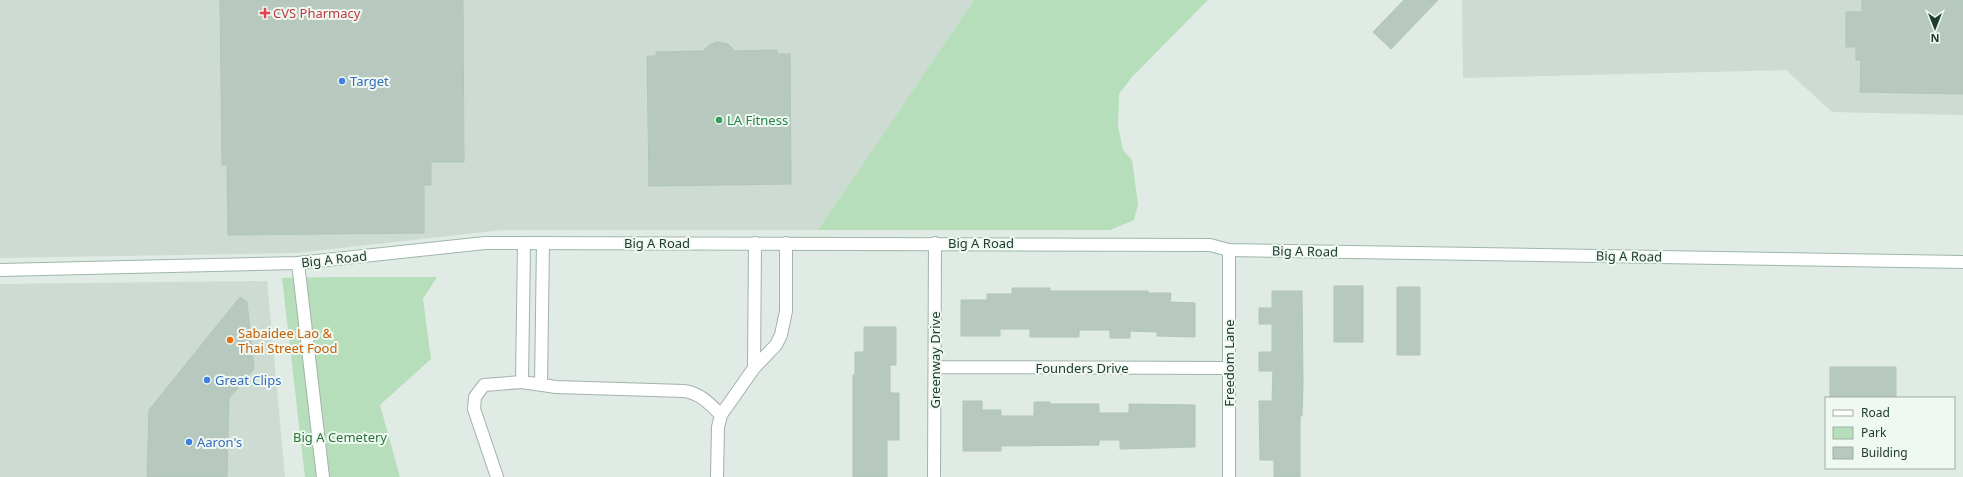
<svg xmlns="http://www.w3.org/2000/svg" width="1963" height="477" font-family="'Noto Sans',sans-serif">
	<rect width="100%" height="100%" fill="#dfebe4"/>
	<!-- built -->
	<path fill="#cddbd3" d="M 0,0 L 974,0 L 818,230 L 502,230 L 296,253 L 0,258 Z
		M 1462,0 L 1963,0 L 1963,115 L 1832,112 L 1786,70 L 1463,78 Z
		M 267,281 L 285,477 L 0,477 L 0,284 Z"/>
	<!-- green -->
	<path fill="#b7debb" d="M 974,0 L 1208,0 L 1132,77 L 1119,94 L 1118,126 L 1123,150 L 1132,160 L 1138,204 L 1134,220 L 1110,230 L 818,230 Z
		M 334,277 L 437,277 L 423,299 L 431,359 L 380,405 L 400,477 L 305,477 L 282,278 Z"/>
	<!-- building -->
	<path fill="#b7c9bf" stroke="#b1c5ba" d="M 220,0 L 463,0 L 464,162 L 431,162 L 431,185 L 424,185 L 424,233 L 228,235 L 227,165 L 222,165 Z
		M 1404,0 L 1438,0 L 1391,49 L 1373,32 Z
		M 1862,0 L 1963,0 L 1963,94 L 1860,92 L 1861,60 L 1856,60 L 1856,47 L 1846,47 L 1846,12 L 1862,12 Z
		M 717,42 L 728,44 L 735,51 L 777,50 L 777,54 L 790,54 L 791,184 L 649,186 L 647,56 L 656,56 L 656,52 L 703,51 L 711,44 Z
		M 1334,286 L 1363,286 L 1363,342 L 1334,342 Z
		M 1397,287 L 1420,287 L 1420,355 L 1397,355 Z
		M 1012,288 L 1050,288 L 1050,291 L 1148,291 L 1148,293 L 1171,293 L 1170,302 L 1195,303 L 1195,337 L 1157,336 L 1157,332 L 1130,331 L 1130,338 L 1110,338 L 1110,330 L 1079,330 L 1079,337 L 1030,337 L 1030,329 L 1000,329 L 1000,336 L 961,336 L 961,300 L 987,300 L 987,294 L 1012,294 Z
		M 1272,291 L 1302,291 L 1303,385 L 1302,416 L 1300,416 L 1300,477 L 1274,477 L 1274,460 L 1260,460 L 1259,401 L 1272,401 L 1273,371 L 1259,371 L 1259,352 L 1272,352 L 1272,324 L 1259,324 L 1259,308 L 1272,308 Z
		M 240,297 L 247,302 L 254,369 L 229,398 L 227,477 L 147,477 L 149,410 Z
		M 864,327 L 896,327 L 896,365 L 890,365 L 890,393 L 899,393 L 899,440 L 887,440 L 887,477 L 853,477 L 853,375 L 855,375 L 855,352 L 864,352 Z
		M 1830,367 L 1896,367 L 1896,398 L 1830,398 Z
		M 963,401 L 982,401 L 982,410 L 1001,410 L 1001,416 L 1034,416 L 1034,402 L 1050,402 L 1050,404 L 1099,404 L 1099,413 L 1129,413 L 1129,404 L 1195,405 L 1195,447 L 1120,449 L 1120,440 L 1099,440 L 1099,445 L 1001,446 L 1001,451 L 963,451 Z"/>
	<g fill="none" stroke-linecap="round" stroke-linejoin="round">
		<defs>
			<path id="street" d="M 1229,250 L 1229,477
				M 298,263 L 323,477
				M 935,367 L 1229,368
				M 754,368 L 755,243
				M 522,382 L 524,243
				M 541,384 L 543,243
				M 497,477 L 474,409 L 475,397 L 484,385 L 522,382 L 556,387 L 684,391 C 700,393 710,404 721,415
				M 717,477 L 718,427 L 721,415 L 754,368 L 776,345 L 781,335 L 786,311 L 786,243
				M 934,477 L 935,243"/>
			<path id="secondary" d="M 0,270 L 298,263 L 485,243 L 1210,245 L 1229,250 L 1963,262"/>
		</defs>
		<!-- street casing -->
		<use href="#street" stroke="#a2b3aa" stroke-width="14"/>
		<!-- secondary casing -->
		<use href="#secondary" stroke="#9eb7aa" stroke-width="14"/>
		<!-- street -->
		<use href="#street" stroke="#fff" stroke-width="12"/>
		<!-- secondary -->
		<use href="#secondary" stroke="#fff" stroke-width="12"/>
	</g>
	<!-- markers -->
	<path fill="#e0444e" stroke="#f0f8f2" stroke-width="1.5" d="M263 7h4v4h4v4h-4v4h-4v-4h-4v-4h4z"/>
	<g fill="#3f7fe0" stroke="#f0f8f2" stroke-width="1.5">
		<circle cx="342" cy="81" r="4"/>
		<circle cx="207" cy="380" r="4"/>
		<circle cx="189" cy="442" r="4"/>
	</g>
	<circle fill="#2e9e5b" stroke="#f0f8f2" stroke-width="1.5" cx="719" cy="120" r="4"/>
	<circle fill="#e8710a" stroke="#f0f8f2" stroke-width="1.5" cx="230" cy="340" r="4"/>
	<g text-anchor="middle" stroke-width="4" stroke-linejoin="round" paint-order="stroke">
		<!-- health labels -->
		<g font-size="13" fill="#be3a42" stroke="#f0f8f2" text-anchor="start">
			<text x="273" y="18">CVS Pharmacy</text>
		</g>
		<!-- shop labels -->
		<g font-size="13" fill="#366cbe" stroke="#f0f8f2" text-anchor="start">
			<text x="350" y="86">Target</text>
			<text x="215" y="385">Great Clips</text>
			<text x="197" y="447">Aaron's</text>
		</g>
		<!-- leisure labels -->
		<g font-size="13" fill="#27864d" stroke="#f0f8f2" text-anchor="start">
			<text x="727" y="125">LA Fitness</text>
		</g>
		<!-- street labels -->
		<g font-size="13" fill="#203c30" stroke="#f0f8f2">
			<text x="657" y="248">Big A Road</text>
			<text x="981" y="248">Big A Road</text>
			<text transform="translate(1305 251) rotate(1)" y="5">Big A Road</text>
			<text transform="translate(1629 256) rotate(1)" y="5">Big A Road</text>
			<text transform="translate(334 259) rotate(-6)" y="5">Big A Road</text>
			<text transform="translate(935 360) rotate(-90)" y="5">Greenway Drive</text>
			<text transform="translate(1229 363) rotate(-90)" y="5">Freedom Lane</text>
			<text x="1082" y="373">Founders Drive</text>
		</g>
		<!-- food labels -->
		<g font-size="13" fill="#c56008" stroke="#f0f8f2" text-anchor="start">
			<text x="238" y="338">Sabaidee Lao &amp;<tspan x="238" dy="15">Thai Street Food</tspan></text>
		</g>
		<!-- park labels -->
		<g font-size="13" fill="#28743a" stroke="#f0f8f2">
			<text x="340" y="442">Big A Cemetery</text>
		</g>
	</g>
	<!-- legend -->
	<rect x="1825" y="397" width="130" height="72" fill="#f0f8f2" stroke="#9dada4"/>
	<rect x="1833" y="410" width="20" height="6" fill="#ffffff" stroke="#9dada4"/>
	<text x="1861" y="417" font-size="12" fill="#203c30">Road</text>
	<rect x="1833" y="427" width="20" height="12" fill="#b7debb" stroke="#9dada4"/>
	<text x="1861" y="437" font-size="12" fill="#203c30">Park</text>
	<rect x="1833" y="447" width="20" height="12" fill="#b7c9bf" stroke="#9dada4"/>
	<text x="1861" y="457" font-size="12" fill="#203c30">Building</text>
	<!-- north arrow -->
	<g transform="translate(1935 28) rotate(180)" stroke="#f0f8f2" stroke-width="3" paint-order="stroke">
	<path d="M0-3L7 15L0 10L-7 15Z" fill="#203c30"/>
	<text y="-6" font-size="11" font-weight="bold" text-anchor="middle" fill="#203c30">N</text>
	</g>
</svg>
